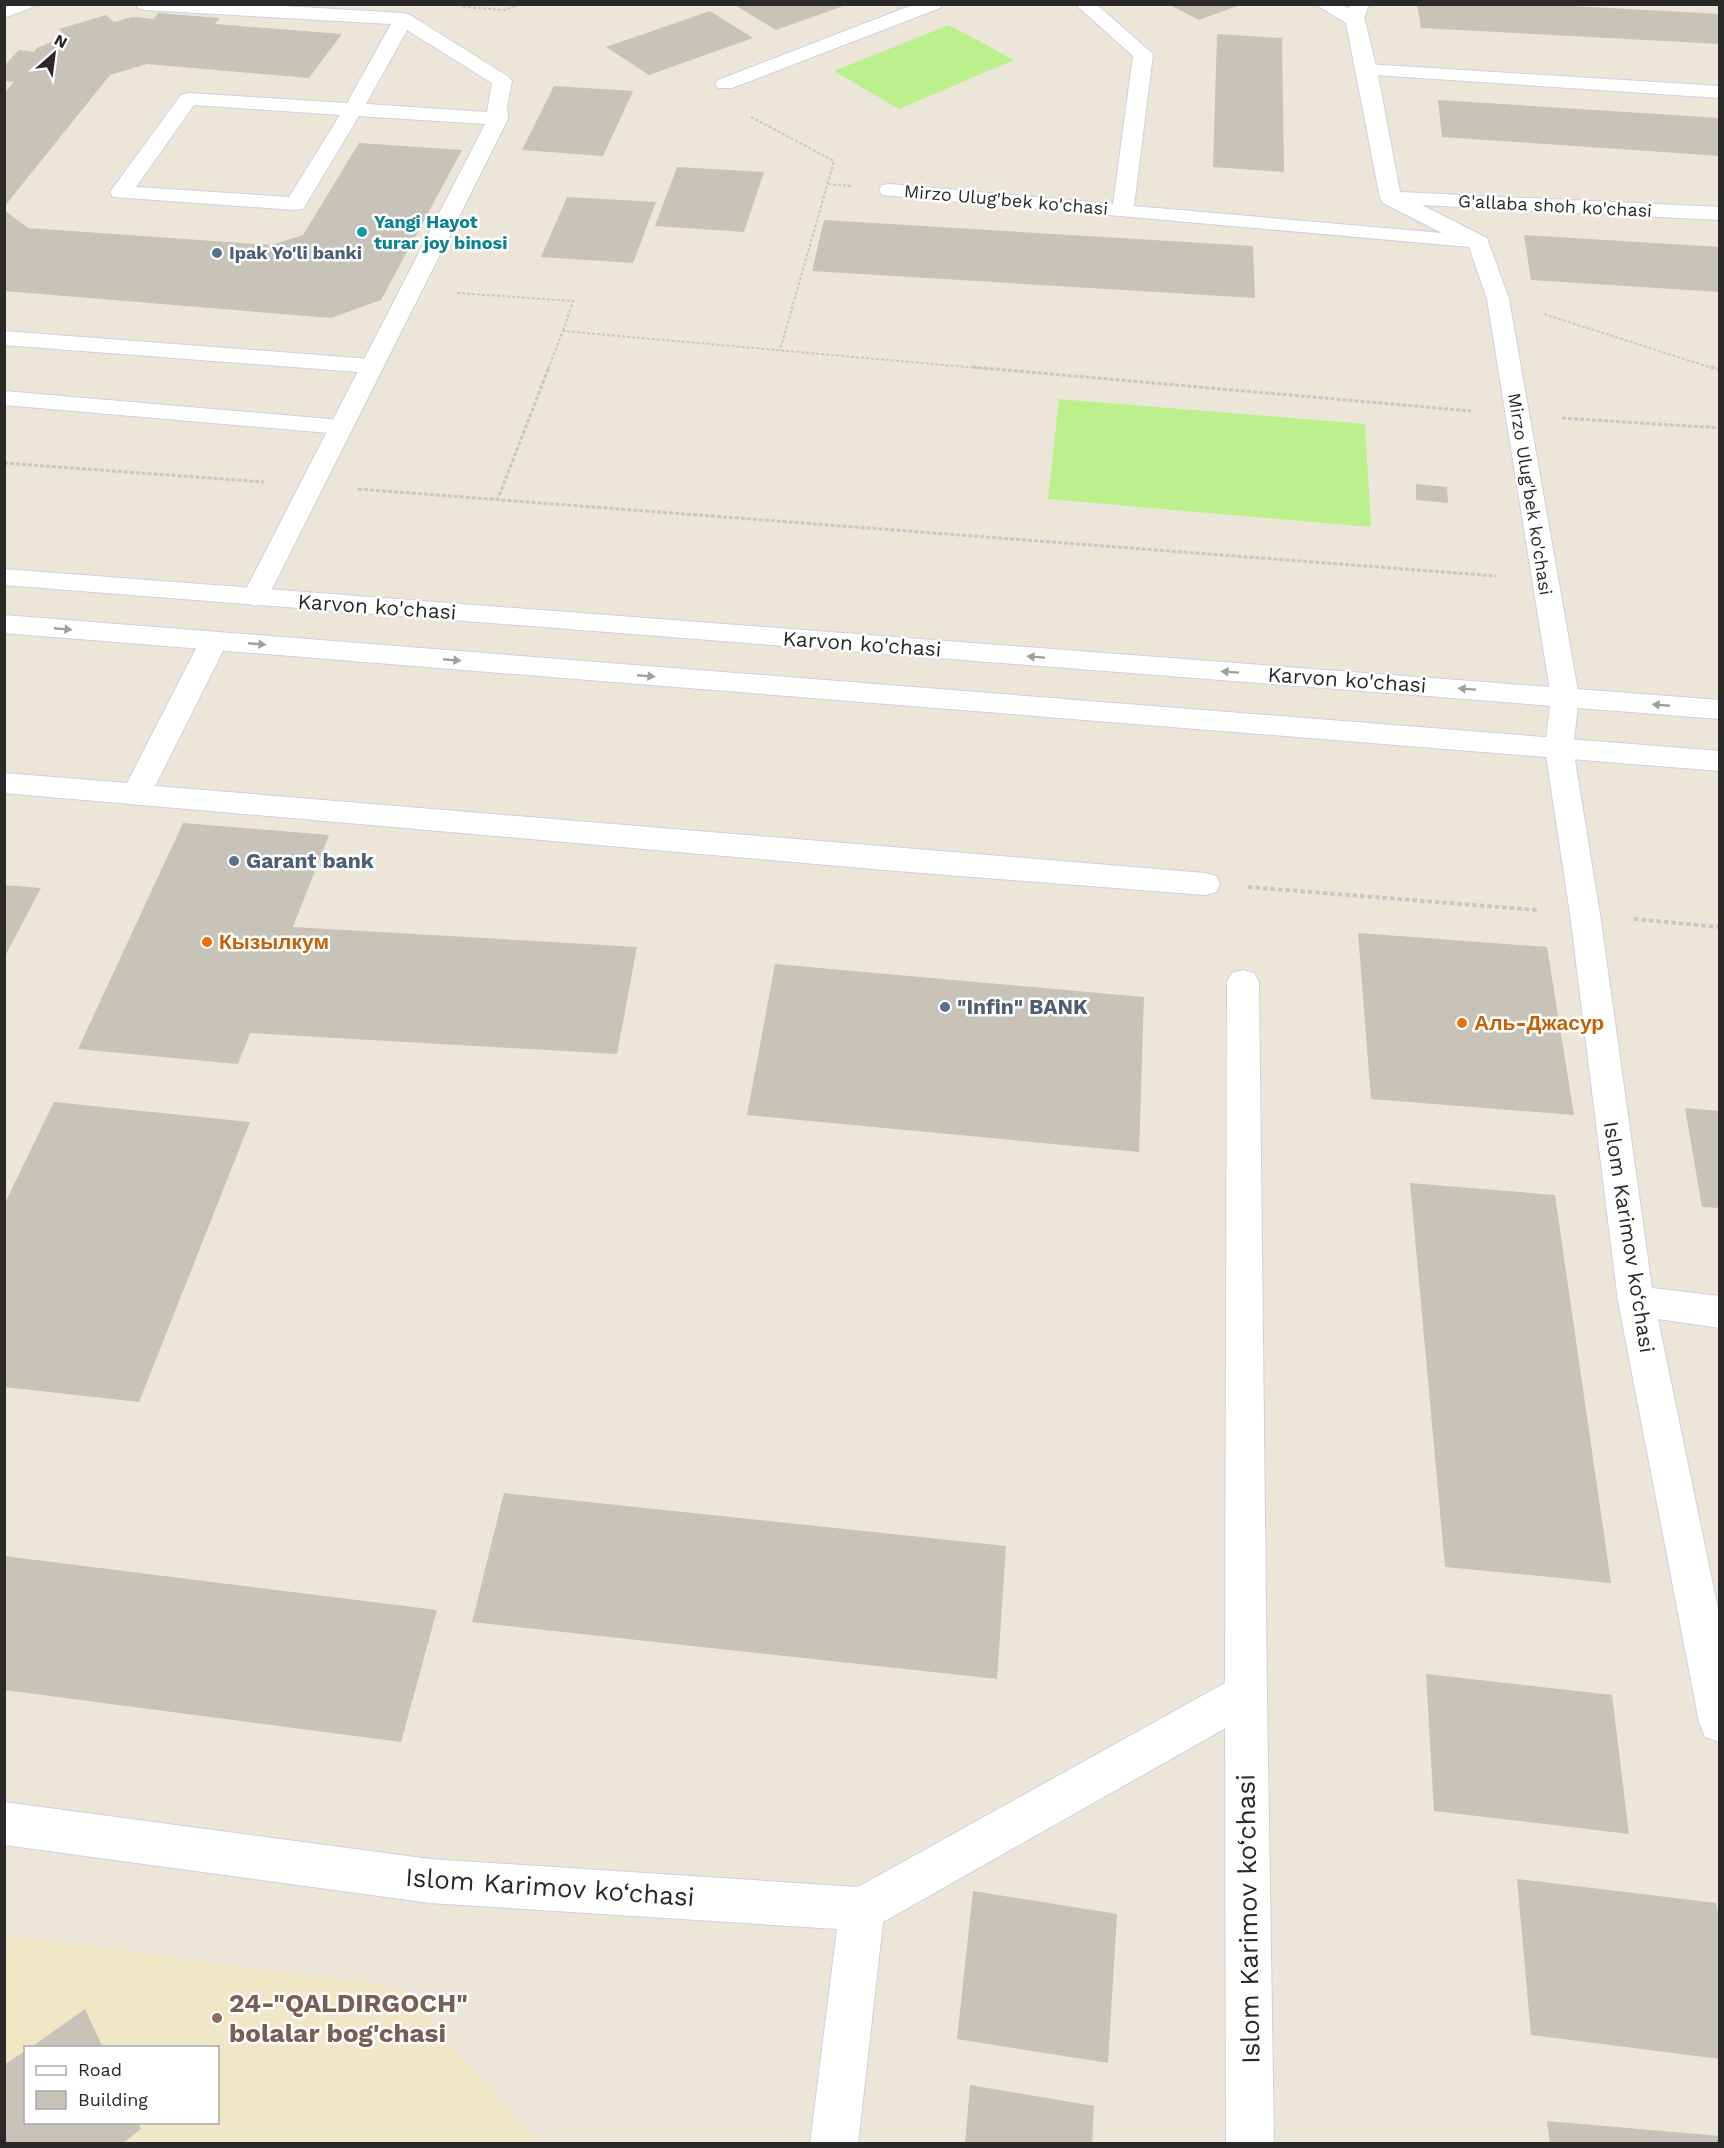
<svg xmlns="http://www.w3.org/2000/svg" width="1724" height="2148" font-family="'Work Sans',sans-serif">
	<rect width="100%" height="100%" fill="#ece6d9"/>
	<!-- education -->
	<path fill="#f0e7c7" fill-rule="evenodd" d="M 5,1935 L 403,1988 L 537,2143 L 5,2144 ZM 26,2048 L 218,2048 L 218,2122 L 26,2122 Z"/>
	<!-- pitch -->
	<path fill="#bbf08c" d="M 949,25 L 1014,60 L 899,109 L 834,71 Z
		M 1059,399 L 1365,424 L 1371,527 L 1048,499 Z"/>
	<!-- building -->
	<path fill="#c7c3b9" d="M 733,4 L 846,4 L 846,5 L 776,30 Z
		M 1168,4 L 1240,4 L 1240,5 L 1199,20 Z
		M 1417,4 L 1535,4 L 1720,14 L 1720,44 L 1421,28 Z
		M 710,11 L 753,38 L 649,75 L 606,47 Z
		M 158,13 L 220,18 L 215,24 L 342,34 L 309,78 L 147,64 L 110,75 L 4,207 L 4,93 L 14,82 L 4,81 L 4,66 L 19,50 L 34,52 L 37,48 L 66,36 L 59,29 L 106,15 L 114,22 L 133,17 L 154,19 Z
		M 1217,34 L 1282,38 L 1284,172 L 1213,167 Z
		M 554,86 L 633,91 L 603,156 L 522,150 Z
		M 1438,100 L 1720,118 L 1720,156 L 1442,137 Z
		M 359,143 L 462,150 L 381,300 L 331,318 L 4,291 L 4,210 L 28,228 L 271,245 L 303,235 Z
		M 677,167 L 764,172 L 744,232 L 655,226 Z
		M 567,197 L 656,202 L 633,263 L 541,257 Z
		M 824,220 L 1253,246 L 1255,298 L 812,271 Z
		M 1524,235 L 1720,247 L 1720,292 L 1531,280 Z
		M 1416,484 L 1447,487 L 1448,503 L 1416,500 Z
		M 183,823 L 329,835 L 293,927 L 637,947 L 617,1054 L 250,1033 L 238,1064 L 78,1049 Z
		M 4,885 L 41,888 L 4,958 Z
		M 1358,933 L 1547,947 L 1574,1115 L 1371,1099 Z
		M 775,964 L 1144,997 L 1139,1152 L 747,1115 Z
		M 54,1102 L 250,1122 L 139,1402 L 4,1387 L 4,1205 Z
		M 1685,1108 L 1720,1111 L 1720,1208 L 1702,1207 Z
		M 1410,1183 L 1555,1195 L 1611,1583 L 1445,1567 Z
		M 504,1493 L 1006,1546 L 997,1679 L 472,1622 Z
		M 4,1556 L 437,1610 L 401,1742 L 4,1690 Z
		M 1426,1674 L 1612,1695 L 1629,1834 L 1434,1811 Z
		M 1517,1879 L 1716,1903 L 1720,1923 L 1720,2059 L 1531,2035 Z
		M 973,1891 L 1117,1914 L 1108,2063 L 957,2039 Z
		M 85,2009 L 103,2048 L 30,2048 Z
		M 26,2050 L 26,2122 L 138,2122 L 141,2129 L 122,2144 L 4,2144 L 4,2065 Z
		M 970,2085 L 1094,2106 L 1092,2144 L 965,2144 Z
		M 1547,2121 L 1720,2136 L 1720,2144 L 1550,2144 Z"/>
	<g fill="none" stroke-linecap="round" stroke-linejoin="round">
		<defs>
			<path id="service" d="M 1350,4 L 1369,4 L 1362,24 L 1348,24 L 1345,20 Z
				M 1367,64 L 1720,86 L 1720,98 L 1360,74 L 1357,70 L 1360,66 Z
				M 4,331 L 371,359 L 379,361 L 383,366 L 379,371 L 371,373 L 4,345 Z
				M 4,391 L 341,420 L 350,422 L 353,427 L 350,432 L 341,434 L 4,405 Z
				M 214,632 L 224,635 L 228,641 L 155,786 L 1205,873 L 1216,876 L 1220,884 L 1216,892 L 1205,895 L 897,871 L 4,793 L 4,773 L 127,783 L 200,641 L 204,635 Z
				M 1243,970 L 1254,973 L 1259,982 L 1267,1694 L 1261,1708 L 883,1922 L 858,2144 L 810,2144 L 837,1929 L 430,1903 L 4,1845 L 4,1802 L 430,1859 L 858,1887 L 1225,1683 L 1227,982 L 1232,973 Z"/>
			<path id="minor" d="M 33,4 L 31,8 L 4,18 L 4,5 Z
				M 136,4 L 251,4 L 403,13 L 410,15 L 509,77 L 512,81 L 507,106 L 508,119 L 268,597 L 264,603 L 255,606 L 246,603 L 242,597 L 485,124 L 359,116 L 306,204 L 303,209 L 295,210 L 113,197 L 110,192 L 181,95 L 188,93 L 347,103 L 391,24 L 145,10 L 138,8 ZM 407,30 L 492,83 L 487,112 L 366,104 ZM 194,105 L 340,115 L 289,197 L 136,187 Z
				M 915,4 L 942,4 L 940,8 L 732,88 L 718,88 L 715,84 L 718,80 Z
				M 1075,4 L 1096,4 L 1153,54 L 1134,206 L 1442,233 L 1383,203 L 1380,198 L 1346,23 L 1315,4 C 1332,4 1354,4 1365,20 L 1377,70 L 1400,192 L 1720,207 L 1720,220 L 1422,205 L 1487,238 L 1509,299 L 1579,697 L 1573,748 L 1600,914 L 1652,1288 L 1720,1296 L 1720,1328 L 1658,1319 L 1720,1619 L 1720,1742 L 1705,1737 L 1699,1722 L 1618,1301 L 1570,914 L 1545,748 L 1551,697 L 1487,299 L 1469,247 L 882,195 L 879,190 L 882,185 L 890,184 L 1113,204 L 1133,56 Z
				M 1246,1674 L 1261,1680 L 1267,1694 L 1274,2144 L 1226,2144 L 1225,1694 L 1231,1680 Z"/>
			<path id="secondary" d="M 4,569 L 1720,700 L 1720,719 L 4,585 Z
				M 4,615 L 1720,751 L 1720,771 L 4,633 Z"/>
		</defs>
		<!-- service casing -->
		<use href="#service" stroke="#ced0e3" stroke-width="2"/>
		<!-- minor casing -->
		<use href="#minor" stroke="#ced0e3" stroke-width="2"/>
		<!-- secondary casing -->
		<use href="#secondary" stroke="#ced0e3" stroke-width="2"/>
		<!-- path-far2 -->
		<path stroke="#c7c7c7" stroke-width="2" stroke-dasharray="3 2" stroke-linecap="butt" d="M 463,7 L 504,10 L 521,4
			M 751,117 L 834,161 L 780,350
			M 828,184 L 851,186
			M 457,293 L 573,301 L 563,331
			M 1544,314 L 1715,369
			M 548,369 L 563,331 L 989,369"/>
		<!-- path-far1 -->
		<path stroke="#c7c7c7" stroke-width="3" stroke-dasharray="4 2" stroke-linecap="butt" d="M 972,367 L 1471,411
			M 1711,367 L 1720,370
			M 1562,418 L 1720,428
			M 4,463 L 264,482
			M 358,489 L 1496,576
			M 497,501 L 549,367"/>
		<!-- path -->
		<path stroke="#c7c7c7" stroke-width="4" stroke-dasharray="4.5 3" stroke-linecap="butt" d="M 1248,887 L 1537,910
			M 1634,919 L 1720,927"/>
		<!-- service -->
		<use href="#service" fill="#fff" fill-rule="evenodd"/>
		<!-- minor -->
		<use href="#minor" fill="#fff" fill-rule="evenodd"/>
		<!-- secondary -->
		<use href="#secondary" fill="#fff" fill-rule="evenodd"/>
	</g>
	<!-- one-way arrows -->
	<defs><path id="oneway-solid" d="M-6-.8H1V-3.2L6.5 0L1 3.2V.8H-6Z" transform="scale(1.5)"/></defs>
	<g fill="#9f9f9f">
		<use href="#oneway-solid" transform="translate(63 629) rotate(5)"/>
		<use href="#oneway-solid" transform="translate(257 644) rotate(5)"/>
		<use href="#oneway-solid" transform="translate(1036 657) rotate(-176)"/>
		<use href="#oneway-solid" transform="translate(452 660) rotate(5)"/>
		<use href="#oneway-solid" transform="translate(1230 672) rotate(-176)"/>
		<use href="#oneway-solid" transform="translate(646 676) rotate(5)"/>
		<use href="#oneway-solid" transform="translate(1467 689) rotate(-176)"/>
		<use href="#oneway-solid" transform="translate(1661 705) rotate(-175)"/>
	</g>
	<!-- markers -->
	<circle fill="#0f9aa8" stroke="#fff" stroke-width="2" cx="362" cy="232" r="6"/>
	<g fill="#5c6f8a" stroke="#fff" stroke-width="2">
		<circle cx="217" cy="253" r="6"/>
		<circle cx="234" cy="861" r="6"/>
		<circle cx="945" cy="1007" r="6"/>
	</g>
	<g fill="#e8710a" stroke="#fff" stroke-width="2">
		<circle cx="207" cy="942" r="6"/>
		<circle cx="1462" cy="1023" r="6"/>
	</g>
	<circle fill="#8d6e63" stroke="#fff" stroke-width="2" cx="217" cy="2018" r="6"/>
	<g text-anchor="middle" stroke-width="5" stroke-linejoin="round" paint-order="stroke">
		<!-- far-street labels -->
		<g font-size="18" fill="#292929" stroke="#fff">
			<text transform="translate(1006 200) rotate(5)" y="6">Mirzo Ulug'bek ko'chasi</text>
			<text transform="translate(1555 206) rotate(3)" y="6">G'allaba shoh ko'chasi</text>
			<text transform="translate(1530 494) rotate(81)" y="6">Mirzo Ulug'bek ko'chasi</text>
		</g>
		<!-- far-culture labels -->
		<g font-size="18" font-weight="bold" fill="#0d838f" stroke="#fff" text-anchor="start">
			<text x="374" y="228">Yangi Hayot<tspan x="374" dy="21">turar joy binosi</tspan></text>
		</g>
		<!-- far-service labels -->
		<g font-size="18" font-weight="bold" fill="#4e5e75" stroke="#fff" text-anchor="start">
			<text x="229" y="259">Ipak Yo'li banki</text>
		</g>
		<!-- street labels -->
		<g font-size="21" fill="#292929" stroke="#fff">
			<text transform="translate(377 607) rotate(4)" y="7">Karvon ko'chasi</text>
			<text transform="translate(862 644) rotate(4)" y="7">Karvon ko'chasi</text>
			<text transform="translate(1347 680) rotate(4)" y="7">Karvon ko'chasi</text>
			<text transform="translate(1629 1237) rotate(81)" y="7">Islom Karimov ko‘chasi</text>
		</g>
		<!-- service labels -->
		<g font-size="21" font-weight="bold" fill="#4e5e75" stroke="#fff" text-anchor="start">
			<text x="246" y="868">Garant bank</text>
			<text x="957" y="1014">"Infin" BANK</text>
		</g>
		<!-- food labels -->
		<g font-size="21" font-weight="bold" fill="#c56008" stroke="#fff" text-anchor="start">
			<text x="219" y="949">Кызылкум</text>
			<text x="1474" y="1030">Аль-Джасур</text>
		</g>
		<!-- near-street labels -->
		<g font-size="26" fill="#292929" stroke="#fff">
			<text transform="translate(550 1887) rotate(4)" y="9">Islom Karimov ko‘chasi</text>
			<text transform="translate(1248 1919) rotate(-91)" y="9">Islom Karimov ko‘chasi</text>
		</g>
		<!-- near-education labels -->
		<g font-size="26" font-weight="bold" fill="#785e54" stroke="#fff" text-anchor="start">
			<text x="229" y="2012">24-"QALDIRGOCH"<tspan x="229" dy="30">bolalar bog'chasi</tspan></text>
		</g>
	</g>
	<!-- border -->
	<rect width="1724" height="2148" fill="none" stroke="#292929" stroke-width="12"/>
	<!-- legend -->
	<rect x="24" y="2046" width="195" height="78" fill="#ffffff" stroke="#a9a9a9" stroke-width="1.5"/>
	<rect x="36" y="2066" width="30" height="9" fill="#ffffff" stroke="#a9a9a9" stroke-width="1.5"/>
	<text x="78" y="2076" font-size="18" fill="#292929">Road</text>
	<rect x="36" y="2091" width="30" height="18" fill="#c7c3b9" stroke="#a9a9a9" stroke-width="1.5"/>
	<text x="78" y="2106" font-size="18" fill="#292929">Building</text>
	<!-- north arrow -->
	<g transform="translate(54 54) rotate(28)" stroke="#ffffff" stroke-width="4.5" paint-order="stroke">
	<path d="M0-4.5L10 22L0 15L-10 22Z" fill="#292929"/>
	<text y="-9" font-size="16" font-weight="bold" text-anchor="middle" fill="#292929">N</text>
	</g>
</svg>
